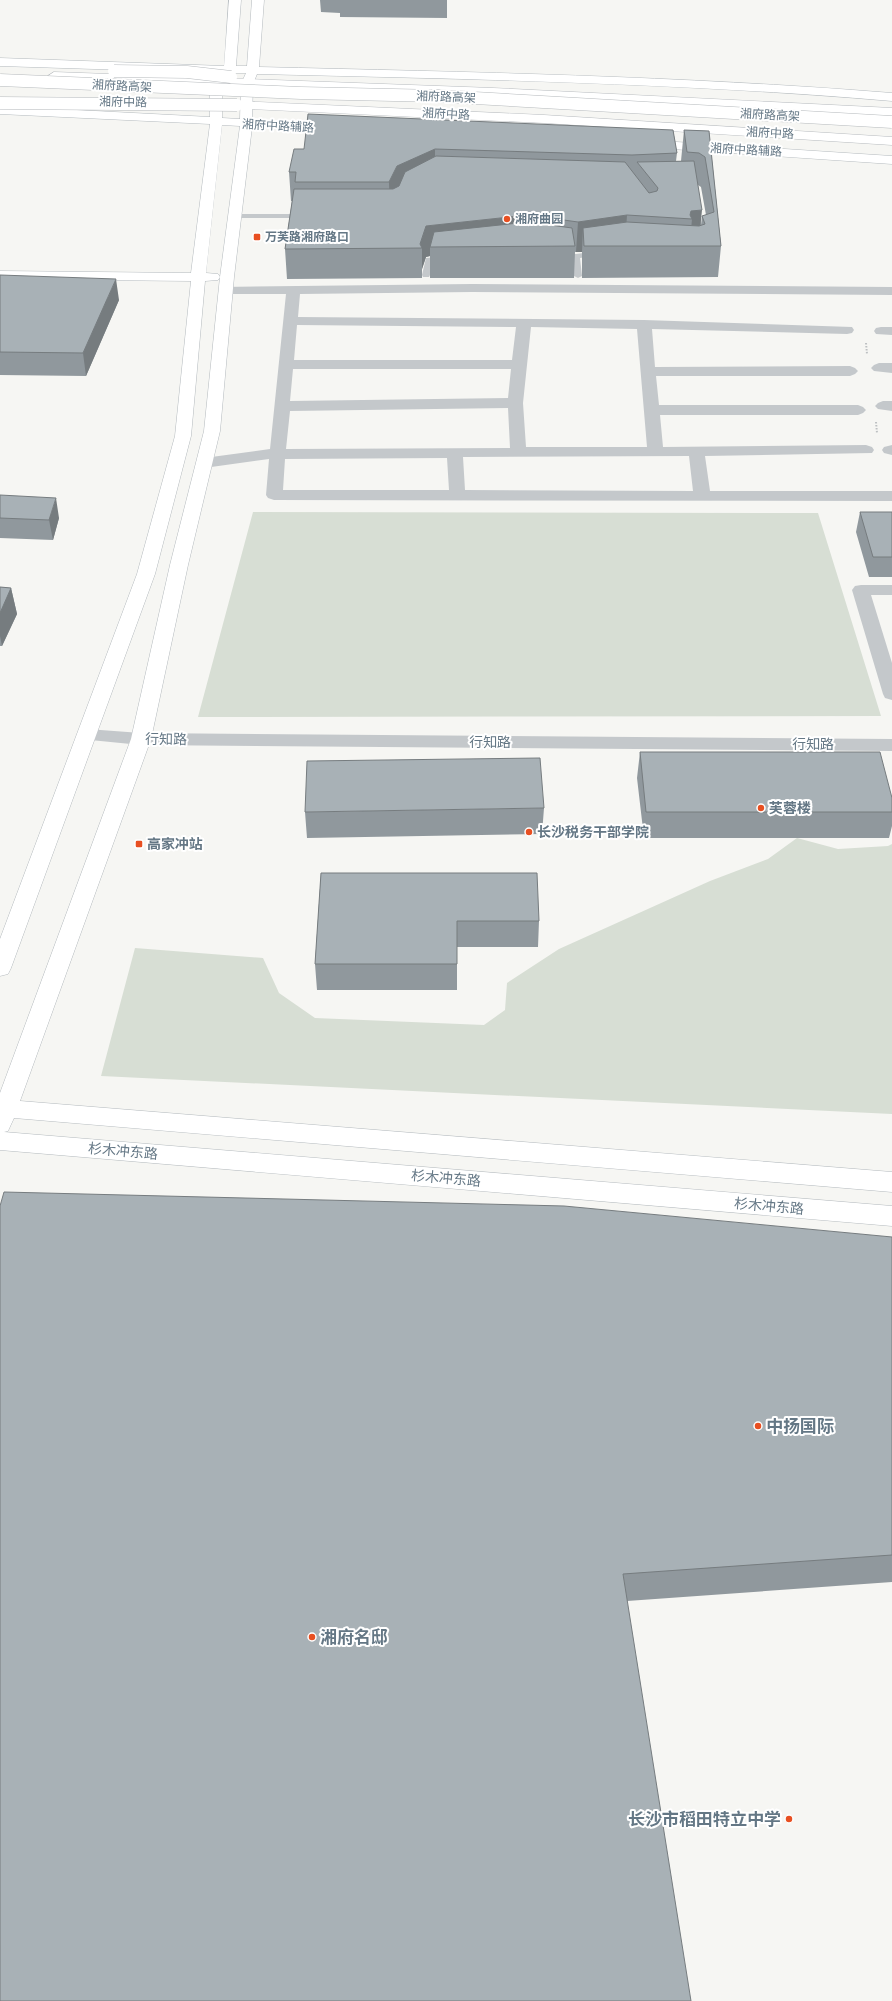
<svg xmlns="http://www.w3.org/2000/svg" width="892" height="2001" font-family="Barlow,'Noto Sans SC',sans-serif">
	<rect width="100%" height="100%" fill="#f6f6f3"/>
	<!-- green -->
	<path fill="#d7ded4" d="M 253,512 L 818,513 L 881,716 L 198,717 Z
		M 797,838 L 838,849 L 888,846 L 892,844 L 892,1114 L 101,1076 L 135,948 L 263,958 L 279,993 L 315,1018 L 484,1025 L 505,1010 L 507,983 L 559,949 L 710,881 L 768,859 Z"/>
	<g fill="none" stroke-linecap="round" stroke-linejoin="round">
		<defs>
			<path id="secondary" d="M 229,0 L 241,0 L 236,66 L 247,66 L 252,0 L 264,0 L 259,67 C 470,72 681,76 892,93 L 892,101 C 681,83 469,79 257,74 L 253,84 L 252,120 L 336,125 L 342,129 L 336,133 L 252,127 L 234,277 L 220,431 L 188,565 L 151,739 L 20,1101 L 892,1172 L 892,1192 L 14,1118 L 8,1131 L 4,1132 L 892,1206 L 892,1226 L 0,1150 L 0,1093 L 131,739 L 170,565 L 204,431 L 220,277 L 218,280 L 205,281 L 191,436 L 155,574 L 11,968 L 8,974 L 0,976 L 0,939 L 137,574 L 175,436 L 191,281 L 0,279 L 0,271 L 191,273 L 210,124 L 0,114 L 0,106 L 210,117 L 210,83 L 220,73 L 0,66 L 0,58 L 224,66 ZM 233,73 L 246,73 L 241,84 L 240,119 L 222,118 L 222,84 ZM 222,125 L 240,126 L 220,277 L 218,274 L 206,273 Z
				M 646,140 L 892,156 L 892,164 L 642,147 L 640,144 L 642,141 Z"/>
			<path id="primary" d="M 54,72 L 493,88 L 892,108 L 892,116 L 493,96 L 50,79 L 48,76 Z
				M 213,100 L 544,115 L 892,137 L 892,145 L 544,123 L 209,107 L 207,104 Z"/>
		</defs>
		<!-- secondary casing -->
		<use href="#secondary" stroke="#b4babe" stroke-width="1"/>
		<!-- primary casing -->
		<use href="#primary" stroke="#b7bbbf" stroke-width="1"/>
		<!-- path -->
		<path stroke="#bdc0c2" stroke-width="2" stroke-dasharray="1.5 1.5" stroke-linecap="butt" d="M 866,343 L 867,354
			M 876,422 L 877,433"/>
		<!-- lane -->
		<path fill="#c4c8cb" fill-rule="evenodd" d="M 232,214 L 307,214 L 311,216 L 307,218 L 232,218 Z
			M 556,251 L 576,254 L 599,251 L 603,253 L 599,255 L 580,258 L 582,276 L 578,278 L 574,276 L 572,258 L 556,255 Z
			M 446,256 L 449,256 L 449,260 L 433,262 L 430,275 L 429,277 L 423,277 L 422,275 L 426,258 Z"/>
		<!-- street -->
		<path fill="#c4c8cb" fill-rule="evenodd" d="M 472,284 L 892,287 L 892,295 L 472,292 L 300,294 L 298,317 L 644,320 L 852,327 L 854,330 L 852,333 L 847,334 L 652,329 L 655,367 L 850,366 L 855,368 L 858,371 L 855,374 L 850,376 L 656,376 L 659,405 L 858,405 L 863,407 L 866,410 L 863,413 L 858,415 L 660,415 L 663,447 L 866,445 L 872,447 L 874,450 L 872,453 L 705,456 L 710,491 L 892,491 L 892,501 L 274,500 L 268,498 L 266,495 L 269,459 L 204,468 L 198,466 L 196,463 L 198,460 L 204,458 L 270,449 L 286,294 L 226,294 L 221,293 L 219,290 L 221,287 ZM 297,325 L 516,327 L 512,360 L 294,360 ZM 531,327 L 637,329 L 647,447 L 526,447 L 523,403 ZM 293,369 L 511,369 L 508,398 L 290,401 ZM 508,408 L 510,448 L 286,449 L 290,411 ZM 689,456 L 693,491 L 465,490 L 463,457 ZM 447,458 L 449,490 L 283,490 L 285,459 Z
			M 881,327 L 892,327 L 892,335 L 876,334 L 874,331 L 876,328 Z
			M 879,363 L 892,363 L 892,373 L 874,371 L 871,368 L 874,365 Z
			M 883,401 L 892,401 L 892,411 L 878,409 L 875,406 L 878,403 Z
			M 892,445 L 892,455 L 884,453 L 882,450 L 884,447 Z
			M 861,585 L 892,585 L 892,595 L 871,595 L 892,663 L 892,700 L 885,698 L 883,694 L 852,590 L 855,586 Z
			M 87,729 L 141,733 L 892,739 L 892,751 L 141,745 L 80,739 L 77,735 L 80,731 Z"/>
		<!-- secondary -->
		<use href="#secondary" fill="#fff" fill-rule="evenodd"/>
		<!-- primary -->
		<use href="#primary" fill="#fff" fill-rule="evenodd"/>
		<defs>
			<path id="highway-bridge" d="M 114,71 L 187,72 L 231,77
				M 0,80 L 301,93 L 440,96 L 892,122
				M 0,103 L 237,105"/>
		</defs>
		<!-- highway-bridge casing -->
		<use href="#highway-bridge" stroke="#b6babd" stroke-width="13" stroke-linecap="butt"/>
		<!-- highway-bridge -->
		<use href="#highway-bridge" stroke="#fff" stroke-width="12"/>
	</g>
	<!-- wall -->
	<path fill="#90989d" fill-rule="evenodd" d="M 320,0 L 447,0 L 447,18 L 340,17 L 340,13 L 321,12 Z
		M 673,130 L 677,153 L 676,161 L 681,161 L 684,130 L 709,131 L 721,246 L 718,277 L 582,278 L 582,252 L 575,252 L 574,278 L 430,278 L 430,256 L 426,257 L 422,269 L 422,278 L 287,279 L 285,249 L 292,201 L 291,201 L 289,172 L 304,149 ZM 698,185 L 701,187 L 706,215 L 702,216 L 701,225 L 701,226 Z
		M 0,275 L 119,300 L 86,376 L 0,375 Z
		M 0,495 L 59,518 L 53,540 L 0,538 Z
		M 860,512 L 892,512 L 892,577 L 869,577 L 856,532 Z
		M 0,587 L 11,588 L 17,614 L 2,646 L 0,646 Z
		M 640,752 L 892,798 L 892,826 L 889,838 L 644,838 L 637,778 Z
		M 544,808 L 542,834 L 307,838 L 305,812 Z
		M 321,873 L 539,921 L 538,947 L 457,947 L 457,990 L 317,990 L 315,964 Z
		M 892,1237 L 892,1582 L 627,1601 L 0,2001 Z"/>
	<!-- shaded-wall -->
	<path fill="#767c7f" d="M 435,149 L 435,178 L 390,212 L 389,182 L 397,166 Z
		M 702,210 L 699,240 L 690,241 L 692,219 L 690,215 L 691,211 Z
		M 528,215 L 527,246 L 430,247 L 430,256 L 426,257 L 422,269 L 422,248 L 420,244 L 426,226 Z
		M 627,215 L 625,246 L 583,228 L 582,252 L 576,252 L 578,222 Z
		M 116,279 L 119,300 L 86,376 L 83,353 Z
		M 56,498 L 59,518 L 53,540 L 49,520 Z
		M 11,588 L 17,614 L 2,646 L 0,636 L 0,613 Z"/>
	<!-- building -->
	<path fill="#a8b1b6" stroke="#767c7f" d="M 308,114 L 673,130 L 677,153 L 632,155 L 435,149 L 397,166 L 389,182 L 295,182 L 296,172 L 289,172 L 294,149 L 304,149 Z
		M 684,130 L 709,131 L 721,246 L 584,246 L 583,228 L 627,222 L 699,226 L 705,224 L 702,216 L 714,212 L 705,157 L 699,153 L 687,152 Z
		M 436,156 L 625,162 L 649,193 L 657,191 L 658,188 L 637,162 L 694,161 L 702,210 L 691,211 L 690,215 L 692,219 L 627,215 L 578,222 L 528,215 L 426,226 L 420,244 L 422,248 L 285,249 L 294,189 L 393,189 L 399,186 L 405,172 Z
		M 528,222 L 572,228 L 575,246 L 430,247 L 434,232 Z
		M 0,275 L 116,279 L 83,353 L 0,352 Z
		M 0,495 L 56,498 L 49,520 L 0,518 Z
		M 860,512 L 892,512 L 892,557 L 873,557 Z
		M 0,587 L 11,588 L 0,613 Z
		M 640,752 L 880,752 L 892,798 L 892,812 L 646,812 Z
		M 540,758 L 544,808 L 305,812 L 307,761 Z
		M 321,873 L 537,873 L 539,921 L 457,921 L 457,964 L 315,964 Z
		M 4,1192 L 564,1206 L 892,1237 L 892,1555 L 623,1574 L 691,2001 L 0,2001 L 0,1206 Z"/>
	<!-- markers -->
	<g fill="#e84f21" stroke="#fff" stroke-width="1.5">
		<circle cx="507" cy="219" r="4"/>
		<rect x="253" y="233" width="8" height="8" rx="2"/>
		<circle cx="761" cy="808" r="4"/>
		<circle cx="529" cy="832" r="4"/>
		<rect x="135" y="840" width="8" height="8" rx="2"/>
		<circle cx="758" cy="1426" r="4"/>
		<circle cx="312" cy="1637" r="4"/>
		<circle cx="789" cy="1819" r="4"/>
	</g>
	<g text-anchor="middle" stroke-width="4" stroke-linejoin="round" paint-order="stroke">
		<!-- far-street labels -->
		<g font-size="12" fill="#647785" stroke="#fff">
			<text transform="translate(122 86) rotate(3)" y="4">湘府路高架</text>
			<text transform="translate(446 97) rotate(2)" y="4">湘府路高架</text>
			<text transform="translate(123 102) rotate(1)" y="4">湘府中路</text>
			<text transform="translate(446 114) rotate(3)" y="4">湘府中路</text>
			<text transform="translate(770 115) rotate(3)" y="4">湘府路高架</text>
			<text transform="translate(278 126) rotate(3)" y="4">湘府中路辅路</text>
			<text transform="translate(770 133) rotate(3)" y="4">湘府中路</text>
			<text transform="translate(746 150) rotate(3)" y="4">湘府中路辅路</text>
		</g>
		<!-- far-poi labels -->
		<g font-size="12" font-weight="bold" fill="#647785" stroke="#fff" text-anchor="start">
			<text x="515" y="223">湘府曲园</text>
			<text x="265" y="241">万芙路湘府路口</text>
		</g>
		<!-- street labels -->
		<g font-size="14" fill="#647785" stroke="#fff">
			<text transform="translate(166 739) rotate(1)" y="5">行知路</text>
			<text x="490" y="747">行知路</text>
			<text x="813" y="749">行知路</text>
			<text transform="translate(123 1151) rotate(5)" y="5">杉木冲东路</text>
			<text transform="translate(446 1178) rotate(5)" y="5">杉木冲东路</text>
			<text transform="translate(769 1206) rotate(5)" y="5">杉木冲东路</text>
		</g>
		<!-- poi labels -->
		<g font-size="14" font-weight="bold" fill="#647785" stroke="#fff" text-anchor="start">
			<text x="769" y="813">芙蓉楼</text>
			<text x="537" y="837">长沙税务干部学院</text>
			<text x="147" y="849">高家冲站</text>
		</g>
		<!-- near-poi labels -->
		<g font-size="17" font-weight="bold" fill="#647785" stroke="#fff" text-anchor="start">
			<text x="766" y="1432">中扬国际</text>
			<text x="320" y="1643">湘府名邸</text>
			<text x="781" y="1825" text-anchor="end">长沙市稻田特立中学</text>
		</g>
	</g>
</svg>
